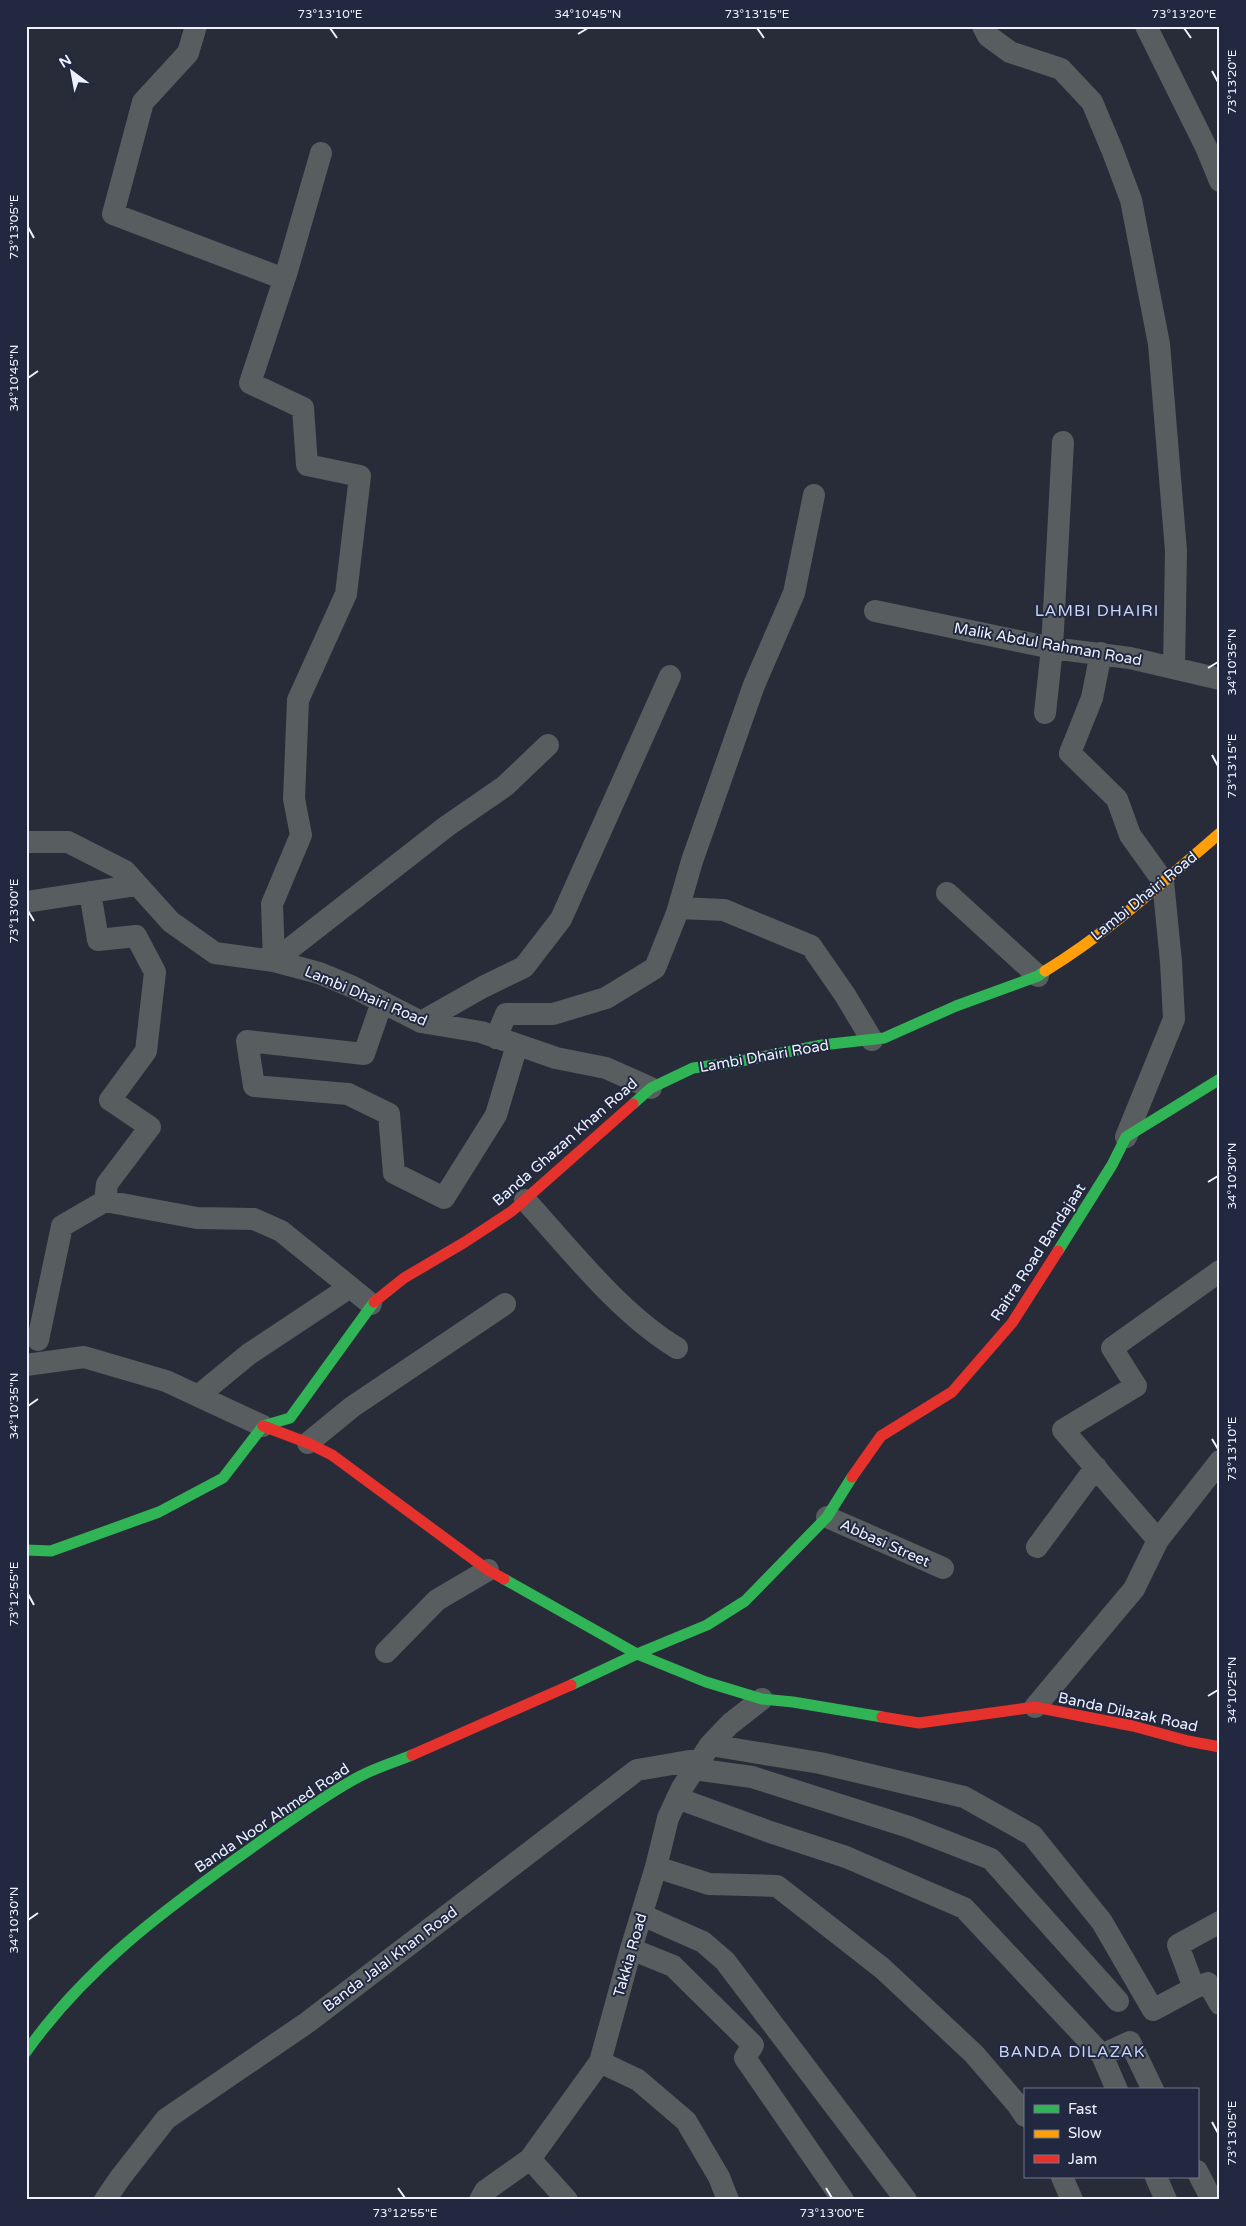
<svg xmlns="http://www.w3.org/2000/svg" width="1246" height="2226" font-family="'Varela Round',sans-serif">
	<rect width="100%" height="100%" fill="#282c39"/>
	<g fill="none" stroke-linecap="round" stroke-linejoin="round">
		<!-- street -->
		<path stroke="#585d5f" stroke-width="22" d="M 196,26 L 188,53 L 143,102 L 113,214 L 284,279
			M 983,26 L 988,36 L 1010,52 L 1061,69 L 1092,102 L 1113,152 L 1131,200 L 1159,344 L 1176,551 L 1174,668
			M 1146,26 L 1206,147 L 1220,181
			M 875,611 L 1052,648 L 1130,658 L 1220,679
			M 1101,653 L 1092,698 L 1070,753 L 1117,799 L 1130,835 L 1163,881 L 1171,962 L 1174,1019 L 1126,1137
			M 1045,713 L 1052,648 L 1063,442
			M 26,842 L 68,842 L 125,871 L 171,922 L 215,953 L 274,961 L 319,973 L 353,987 L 421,1022 L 481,1032 L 556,1058 L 606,1068 L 651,1088
			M 90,892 L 98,940 L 136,936 L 155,972 L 146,1051 L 110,1100 L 150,1127 L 107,1184 L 105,1201
			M 947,893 L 1038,976
			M 26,902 L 137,885
			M 679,908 L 724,910 L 811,946 L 845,995 L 872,1040
			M 274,961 L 272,904 L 301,835 L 294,799 L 298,700 L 346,594 L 360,476 L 307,465 L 303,408 L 250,383 L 287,271 L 321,153
			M 274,961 L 447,826 L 505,786 L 548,745
			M 382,1002 L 364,1054 L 247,1041 L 254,1086 L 348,1094 L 389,1114 L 394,1173 L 444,1198 L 496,1115 L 517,1045
			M 421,1022 L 483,987 L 524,967 L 561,919 L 670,676
			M 496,1038 L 506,1014 L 553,1014 L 606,998 L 655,968 L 677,913 L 692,861 L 754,685 L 794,593 L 814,495
			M 525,1200 C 571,1250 619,1313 677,1348
			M 38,1340 L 62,1226 L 105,1201 L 197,1218 L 254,1219 L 281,1231 L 371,1304
			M 26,1365 L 84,1357 L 166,1381 L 263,1426
			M 198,1396 L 249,1354 L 350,1287
			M 308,1443 L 352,1407 L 505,1304
			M 827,1517 L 943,1568
			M 1158,1540 L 1063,1430 L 1136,1386 L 1112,1348 L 1220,1271
			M 1037,1547 L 1096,1467
			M 386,1652 L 437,1600 L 488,1570
			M 1035,1707 L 1134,1589 L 1158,1540 L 1220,1461
			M 710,1745 L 820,1763 L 964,1797 L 1032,1835 L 1102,1922 L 1153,2010 L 1194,1988 L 1178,1945 L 1220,1922
			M 694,1769 L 752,1777 L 909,1827 L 991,1859 L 1118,2001
			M 677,1798 L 770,1832 L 846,1857 L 964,1908 L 1102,2055 L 1130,2042 L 1153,2090
			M 656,1867 L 709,1884 L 777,1886 L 882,1968 L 926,2009 L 974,2054 L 1017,2104 L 1025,2116
			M 642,1915 L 703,1942 L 725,1961 L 906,2200
			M 631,1949 L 673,1966 L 753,2045 L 745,2058 L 843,2200
			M 1194,1988 L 1208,1983 L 1220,2004
			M 1102,2055 L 1117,2090
			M 600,2062 L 638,2080 L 686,2121 L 719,2177 L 728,2200
			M 530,2159 L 567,2200
			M 1197,2171 L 1212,2200
			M 1062,2177 L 1072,2200
			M 1156,2177 L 1166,2200
			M 105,2200 L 120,2178 L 166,2119 L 308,2022 L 637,1770 L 701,1759
			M 480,2200 L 485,2191 L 530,2159 L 600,2062 L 631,1949 L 656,1867 L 668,1818 L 682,1788 L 710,1745 L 730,1724 L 762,1699"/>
		<!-- fast -->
		<path stroke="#30b455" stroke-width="11" d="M 633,1104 L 651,1088 L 693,1068 L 731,1063 L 822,1045 L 884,1038 L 956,1006 L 1038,976 L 1045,971
			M 1058,1251 L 1112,1165 L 1126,1137 L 1220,1079
			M 26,1550 L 51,1551 L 159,1512 L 223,1478 L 263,1426 L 290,1418 L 374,1302
			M 504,1579 L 637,1654 L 706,1682 L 762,1699 L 793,1702 L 882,1717
			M 571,1685 L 637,1654 L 707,1625 L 745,1601 L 827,1517 L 852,1477
			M 26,2052 C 84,1970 159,1914 240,1856 C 277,1830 314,1802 353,1780 C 371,1769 393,1763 412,1755"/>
		<!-- slow -->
		<path stroke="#ff9f0a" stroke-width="11" d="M 1045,971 C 1109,932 1164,881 1220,833"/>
		<!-- jam -->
		<path stroke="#e5322d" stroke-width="11" d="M 374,1302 L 404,1278 L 465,1242 L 512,1211 L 633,1104
			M 263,1426 L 308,1443 L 332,1455 L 488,1570 L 504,1579
			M 852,1477 L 881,1436 L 952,1392 L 1012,1323 L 1058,1251
			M 882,1717 L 919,1723 L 1035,1707 L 1133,1726 L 1188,1741 L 1220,1747
			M 412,1755 L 571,1685"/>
	</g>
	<!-- ticks -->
	<path fill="none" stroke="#edf2fe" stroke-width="2" d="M 330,28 L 337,38M 757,28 L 764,38M 1184,28 L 1191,38M 578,34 L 588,28M 1212,71 L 1218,82M 28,227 L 34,238M 28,378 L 38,371M 1208,668 L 1218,662M 1212,755 L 1218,766M 28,911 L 34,921M 1208,1182 L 1218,1176M 28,1406 L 38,1399M 1212,1439 L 1218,1449M 28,1594 L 34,1605M 1208,1696 L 1218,1690M 28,1920 L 38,1913M 1212,2122 L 1218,2133M 398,2188 L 405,2198M 826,2188 L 832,2198"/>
	<g text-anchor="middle" stroke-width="4" stroke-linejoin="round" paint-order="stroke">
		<!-- street labels -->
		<g font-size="15" fill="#edf2fe" stroke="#212840">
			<text transform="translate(1048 644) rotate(10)" y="5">Malik Abdul Rahman Road</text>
			<text transform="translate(1144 896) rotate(-39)" y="5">Lambi Dhairi Road</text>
			<text transform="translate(366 996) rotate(23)" y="5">Lambi Dhairi Road</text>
			<text transform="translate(764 1056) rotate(-10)" y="5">Lambi Dhairi Road</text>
			<text transform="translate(565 1142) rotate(-41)" y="5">Banda Ghazan Khan Road</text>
			<text transform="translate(1038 1252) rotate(-57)" y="5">Raitra Road Bandajaat</text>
			<text transform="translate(885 1543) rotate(24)" y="5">Abbasi Street</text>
			<text transform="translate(1128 1712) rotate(12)" y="5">Banda Dilazak Road</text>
			<text transform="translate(272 1818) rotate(-34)" y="5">Banda Noor Ahmed Road</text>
			<text transform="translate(630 1955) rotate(-74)" y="5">Takkia Road</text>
			<text transform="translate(390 1959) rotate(-37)" y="5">Banda Jalal Khan Road</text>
		</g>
		<!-- neighbourhood labels -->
		<g font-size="16" letter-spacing="1" fill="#cad4f3" stroke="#212840">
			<text x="1097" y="616">LAMBI DHAIRI</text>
			<text x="1072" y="2057">BANDA DILAZAK</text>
		</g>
	</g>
	<!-- border -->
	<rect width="1246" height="2226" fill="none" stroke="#212840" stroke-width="55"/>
	<!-- legend -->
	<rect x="1024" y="2088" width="175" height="90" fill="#212840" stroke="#73798c"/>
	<rect x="1034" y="2105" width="25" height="8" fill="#30b455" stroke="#73798c"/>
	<text x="1068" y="2114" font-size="15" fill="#edf2fe">Fast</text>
	<rect x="1034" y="2130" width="25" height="8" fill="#ff9f0a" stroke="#73798c"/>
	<text x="1068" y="2138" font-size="15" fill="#edf2fe">Slow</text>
	<rect x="1034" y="2155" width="25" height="8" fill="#e5322d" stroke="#73798c"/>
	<text x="1068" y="2164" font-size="15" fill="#edf2fe">Jam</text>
	<!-- north arrow -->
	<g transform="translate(72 72) rotate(328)" stroke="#212840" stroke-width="4" paint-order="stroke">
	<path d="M0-4L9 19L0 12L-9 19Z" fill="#edf2fe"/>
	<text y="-8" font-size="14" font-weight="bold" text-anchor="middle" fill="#edf2fe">N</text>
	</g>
	<rect x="28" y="28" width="1190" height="2170" fill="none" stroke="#edf2fe" stroke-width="2"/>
	<g font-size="12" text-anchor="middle" fill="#edf2fe">
		<text x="330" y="18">73°13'10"E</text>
		<text x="588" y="18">34°10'45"N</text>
		<text x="757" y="18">73°13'15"E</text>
		<text x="1184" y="18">73°13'20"E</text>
		<text transform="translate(1232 82) rotate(-90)" y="4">73°13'20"E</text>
		<text transform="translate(14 227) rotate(-90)" y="4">73°13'05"E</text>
		<text transform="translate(14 378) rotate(-90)" y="4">34°10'45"N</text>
		<text transform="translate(1232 662) rotate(-90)" y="4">34°10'35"N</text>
		<text transform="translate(1232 766) rotate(-90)" y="4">73°13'15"E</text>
		<text transform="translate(14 911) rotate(-90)" y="4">73°13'00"E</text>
		<text transform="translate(1232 1176) rotate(-90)" y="4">34°10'30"N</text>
		<text transform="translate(14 1406) rotate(-90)" y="4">34°10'35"N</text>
		<text transform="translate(1232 1449) rotate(-90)" y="4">73°13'10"E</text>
		<text transform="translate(14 1594) rotate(-90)" y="4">73°12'55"E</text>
		<text transform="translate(1232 1690) rotate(-90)" y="4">34°10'25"N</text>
		<text transform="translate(14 1920) rotate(-90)" y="4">34°10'30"N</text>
		<text transform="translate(1232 2133) rotate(-90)" y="4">73°13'05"E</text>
		<text x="405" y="2217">73°12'55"E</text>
		<text x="832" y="2217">73°13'00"E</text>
	</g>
</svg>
